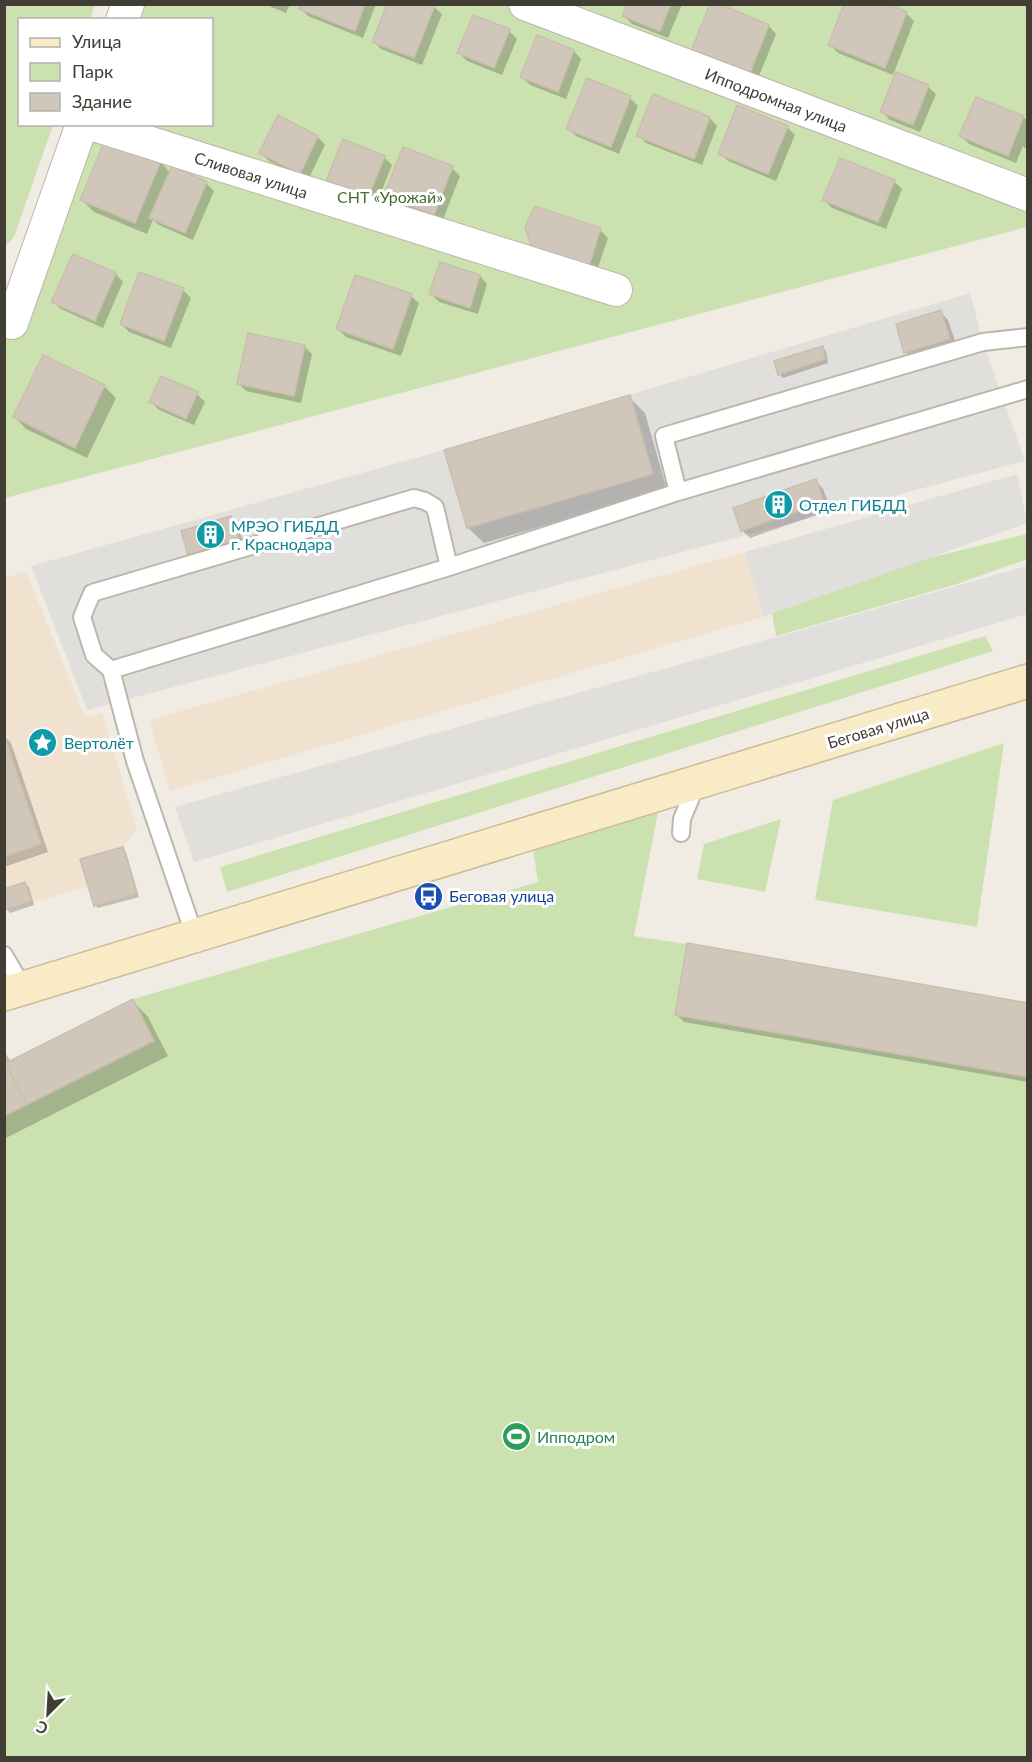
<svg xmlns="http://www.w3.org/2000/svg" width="1032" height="1762" font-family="Lato,sans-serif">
	<rect width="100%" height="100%" fill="#f0ece4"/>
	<!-- commercial -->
	<path fill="#f1e2d0" d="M 745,552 L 763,617 L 170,791 L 149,720 Z
		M 26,571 L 85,717 L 102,713 L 137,829 L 123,847 L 80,859 L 88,887 L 5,910 L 5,578 Z"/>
	<!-- green -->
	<path fill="#cce1b0" d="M 7,5 L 95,5 L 90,19 L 20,20 L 20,124 L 53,125 L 14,237 L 5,247 L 4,11 Z
		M 126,5 L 1027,5 L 1027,227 L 5,498 L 5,334 L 82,125 L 212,124 L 212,20 L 121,19 Z
		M 1027,534 L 1027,559 L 957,584 L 776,636 L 771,608 L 933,557 Z
		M 985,636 L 993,651 L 227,892 L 220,867 Z
		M 1004,743 L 977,927 L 815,900 L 833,800 Z
		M 658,812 L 634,936 L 687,944 L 1027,1077 L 1027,1757 L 5,1758 L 5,1116 L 154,1041 L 133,999 L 538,882 L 533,849 Z
		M 781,819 L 765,892 L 697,879 L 704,844 Z"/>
	<!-- parking -->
	<path fill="#e1dfdc" d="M 970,293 L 983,342 L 1025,461 L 87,710 L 31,566 L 444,450 Z
		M 1017,474 L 1027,523 L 763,617 L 745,552 Z
		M 1027,566 L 1027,614 L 194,862 L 175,807 Z"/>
	<!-- shadow -->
	<path fill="#0003" d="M 264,4 L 290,4 L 286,13 Z
		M 302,4 L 376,4 L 363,38 L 308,16 L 300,8 Z
		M 388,4 L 431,4 L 442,14 L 422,65 L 381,49 L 373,41 Z
		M 629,4 L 682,4 L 668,38 L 632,24 L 624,16 Z
		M 906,13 L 914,21 L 893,75 L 838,53 L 830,45 Z
		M 769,26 L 776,34 L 757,81 L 701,58 Z
		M 509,31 L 517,39 L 502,75 L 467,61 L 459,53 Z
		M 538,37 L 574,51 L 581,59 L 566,99 L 530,85 L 522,77 Z
		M 588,80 L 630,98 L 638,106 L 619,154 L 576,136 L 568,129 Z
		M 928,87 L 936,94 L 920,132 L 890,120 L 882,112 Z
		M 1023,117 L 1028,121 L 1028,151 L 1023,146 L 1016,163 L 969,144 L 961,136 Z
		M 710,118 L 717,126 L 702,165 L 646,143 L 638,135 Z
		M 787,127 L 795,135 L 776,181 L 728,161 L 720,153 Z
		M 318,137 L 325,145 L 308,180 L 269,161 L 261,153 Z
		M 404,149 L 452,168 L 460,176 L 442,222 L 394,203 L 386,195 Z
		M 384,157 L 392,165 L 376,205 L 335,189 L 328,181 Z
		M 160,162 L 171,173 L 206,183 L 214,191 L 193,240 L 159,225 L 153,220 L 147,234 L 94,212 L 82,200 Z
		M 894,181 L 902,189 L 886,229 L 832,208 L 824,200 Z
		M 600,230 L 608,238 L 596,273 L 541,255 Z
		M 73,256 L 116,274 L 123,282 L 103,328 L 61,309 L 53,302 Z
		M 441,264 L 480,276 L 487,284 L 478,314 L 439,302 L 431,294 Z
		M 183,290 L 191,298 L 171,348 L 129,332 L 121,324 Z
		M 411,296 L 419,303 L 401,356 L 346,337 L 338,329 Z
		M 940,312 L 948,320 L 957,347 L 913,360 L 906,352 Z
		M 304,346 L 312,354 L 301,403 L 246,391 L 238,383 Z
		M 822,347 L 826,351 L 828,363 L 783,378 L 780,374 Z
		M 104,386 L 116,398 L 87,458 L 26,429 L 15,417 Z
		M 197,394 L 205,402 L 194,425 L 159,410 L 151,402 Z
		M 629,397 L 645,413 L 667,490 L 484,543 L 468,528 Z
		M 816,481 L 823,489 L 831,510 L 750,538 L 742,530 Z
		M 231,517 L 238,525 L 245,547 L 197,562 L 190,554 Z
		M 4,736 L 11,743 L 48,852 L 4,867 Z
		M 123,849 L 126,852 L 139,897 L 98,908 L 95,905 Z
		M 25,884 L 29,887 L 34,905 L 10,913 L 4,905 L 4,890 Z
		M 133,1001 L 148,1017 L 168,1056 L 4,1139 L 4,1051 L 11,1062 Z
		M 1028,1005 L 1028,1082 L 684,1022 L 676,1014 Z"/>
	<!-- building -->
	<path fill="#d0c7ba" stroke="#cabeae" stroke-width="1.5" d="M 300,4 L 365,4 L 355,31 L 299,9 Z
		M 387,4 L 435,5 L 414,58 L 372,42 Z
		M 627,4 L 671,4 L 660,31 L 622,16 Z
		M 710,4 L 720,4 L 769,25 L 749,75 L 691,51 Z
		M 844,4 L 889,4 L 907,12 L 885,68 L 828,45 Z
		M 473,15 L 510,29 L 494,68 L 457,53 Z
		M 537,35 L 574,50 L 558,92 L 520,77 Z
		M 896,72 L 929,85 L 913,125 L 880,112 Z
		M 587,78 L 631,96 L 611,147 L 566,129 Z
		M 653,94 L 710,117 L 694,159 L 636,136 Z
		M 976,97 L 1024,116 L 1008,156 L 959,136 Z
		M 737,105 L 788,126 L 768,174 L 718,154 Z
		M 278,115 L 318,136 L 300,174 L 259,153 Z
		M 106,138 L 161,161 L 135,223 L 80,200 Z
		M 343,139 L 385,156 L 368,198 L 326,181 Z
		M 403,147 L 453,166 L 434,215 L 384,195 Z
		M 840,158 L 895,180 L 878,222 L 822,200 Z
		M 172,166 L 207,182 L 185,233 L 149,218 Z
		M 535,206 L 601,228 L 589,266 L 532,248 L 525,227 Z
		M 73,254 L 116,273 L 95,321 L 51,302 Z
		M 440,262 L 480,275 L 470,308 L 429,294 Z
		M 139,272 L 184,288 L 164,341 L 120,324 Z
		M 355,275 L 412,294 L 393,349 L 336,329 Z
		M 941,310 L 950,339 L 904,353 L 896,324 Z
		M 248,333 L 305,345 L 294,396 L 237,384 Z
		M 823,346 L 825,359 L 778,375 L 774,361 Z
		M 43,355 L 105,385 L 75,448 L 13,417 Z
		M 161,376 L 198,392 L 186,419 L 149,402 Z
		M 630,395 L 653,474 L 467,528 L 444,450 Z
		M 816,479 L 824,502 L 741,531 L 733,508 Z
		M 231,516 L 239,539 L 188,555 L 181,531 Z
		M 4,735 L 41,844 L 4,857 Z
		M 123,847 L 137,894 L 94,906 L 80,859 Z
		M 25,882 L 32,901 L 5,910 L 4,889 Z
		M 687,943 L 1028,1003 L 1028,1077 L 675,1015 Z
		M 133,999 L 154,1041 L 4,1116 L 4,1061 L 6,1063 Z
		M 4,1061 L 27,1104 L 4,1116 Z"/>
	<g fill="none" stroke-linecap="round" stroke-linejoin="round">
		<defs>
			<path id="lane" d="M 678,492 L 664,436 L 983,342 L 1028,337
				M 111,670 L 94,655 L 82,617 L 92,593 L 414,498 L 425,501 L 435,507 L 449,567
				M 681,833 L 682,819 L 697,783
				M 195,937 L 135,761 L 111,670 L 449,567 L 678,492 L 1028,389
				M 4,955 L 24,989"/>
			<path id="street" d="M 525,4 L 1028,195
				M 122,20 L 128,4
				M 91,124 L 616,290
				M 4,321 L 12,323 L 82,124"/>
			<path id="secondary" d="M 4,994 L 1028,681"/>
		</defs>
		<!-- lane casing -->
		<use href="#lane" stroke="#bdb6aa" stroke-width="20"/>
		<!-- street casing -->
		<use href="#street" stroke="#bdb6aa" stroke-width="34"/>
		<!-- secondary casing -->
		<use href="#secondary" stroke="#ccbc97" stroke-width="36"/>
		<!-- lane -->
		<use href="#lane" stroke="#fff" stroke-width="16"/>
		<!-- street -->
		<use href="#street" stroke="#fff" stroke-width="32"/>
		<!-- secondary -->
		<use href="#secondary" stroke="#f9ebc5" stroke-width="33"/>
	</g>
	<!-- icons -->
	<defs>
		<symbol id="building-disc" viewBox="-11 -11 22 22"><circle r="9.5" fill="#0f9aa8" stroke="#fff"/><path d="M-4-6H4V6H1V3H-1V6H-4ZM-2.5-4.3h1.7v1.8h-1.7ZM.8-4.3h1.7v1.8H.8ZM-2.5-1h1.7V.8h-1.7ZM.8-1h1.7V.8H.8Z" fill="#fff"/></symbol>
		<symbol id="sight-disc" viewBox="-11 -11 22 22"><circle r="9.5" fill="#0f9aa8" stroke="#fff"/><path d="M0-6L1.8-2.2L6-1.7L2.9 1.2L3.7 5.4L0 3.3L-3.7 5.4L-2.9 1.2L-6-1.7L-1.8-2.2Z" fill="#fff"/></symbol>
		<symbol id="bus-disc" viewBox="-11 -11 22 22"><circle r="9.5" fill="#1a4fb4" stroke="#fff"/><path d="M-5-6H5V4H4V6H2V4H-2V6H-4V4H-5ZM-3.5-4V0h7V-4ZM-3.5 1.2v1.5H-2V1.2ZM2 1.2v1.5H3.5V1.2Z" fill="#fff"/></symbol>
		<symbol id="stadium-disc" viewBox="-11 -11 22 22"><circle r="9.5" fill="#2e9e5b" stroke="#fff"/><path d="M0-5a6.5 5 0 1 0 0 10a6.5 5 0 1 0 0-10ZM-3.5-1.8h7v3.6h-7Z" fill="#fff"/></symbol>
	</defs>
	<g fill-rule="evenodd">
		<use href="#building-disc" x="762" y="488" width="33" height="33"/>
		<use href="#building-disc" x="194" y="518" width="33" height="33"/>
		<use href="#sight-disc" x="26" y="726" width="33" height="33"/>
		<use href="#bus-disc" x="412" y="880" width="33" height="33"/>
		<use href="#stadium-disc" x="500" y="1420" width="33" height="33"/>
	</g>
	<g text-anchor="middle" stroke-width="6" stroke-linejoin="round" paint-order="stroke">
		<!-- street labels -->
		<g font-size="16" fill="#413c34" stroke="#fff">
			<text transform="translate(776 100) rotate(21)" y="6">Ипподромная улица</text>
			<text transform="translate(251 175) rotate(18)" y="6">Сливовая улица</text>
			<text transform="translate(878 728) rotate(-17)" y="6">Беговая улица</text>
		</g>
		<!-- park labels -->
		<g font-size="16" fill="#486d2e" stroke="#fff">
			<text x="390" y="203">СНТ «Урожай»</text>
		</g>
		<!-- culture labels -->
		<g font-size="16" fill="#0d838f" stroke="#fff" text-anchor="start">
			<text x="799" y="511">Отдел ГИБДД</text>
			<text x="231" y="532">МРЭО ГИБДД<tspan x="231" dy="18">г. Краснодара</tspan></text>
			<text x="64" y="749">Вертолёт</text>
		</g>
		<!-- transit labels -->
		<g font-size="16" fill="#164399" stroke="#fff" text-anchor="start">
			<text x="449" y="902">Беговая улица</text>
		</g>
		<!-- leisure labels -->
		<g font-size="16" fill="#27864d" stroke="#fff" text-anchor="start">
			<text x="537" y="1443">Ипподром</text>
		</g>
	</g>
	<!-- border -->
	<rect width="1032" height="1762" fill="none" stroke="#413c34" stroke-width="12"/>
	<!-- legend -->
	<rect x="18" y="18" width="195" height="108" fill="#ffffff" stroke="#b3b1ae" stroke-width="1.5"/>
	<rect x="30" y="38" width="30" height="9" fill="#f9ebc5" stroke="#b3b1ae" stroke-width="1.5"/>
	<text x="72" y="48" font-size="18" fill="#413c34">Улица</text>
	<rect x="30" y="63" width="30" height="18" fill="#cce1b0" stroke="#b3b1ae" stroke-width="1.5"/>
	<text x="72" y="78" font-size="18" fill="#413c34">Парк</text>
	<rect x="30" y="93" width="30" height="18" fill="#d0c7ba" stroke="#b3b1ae" stroke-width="1.5"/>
	<text x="72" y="108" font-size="18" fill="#413c34">Здание</text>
	<!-- north arrow -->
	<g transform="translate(48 1714) rotate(204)" stroke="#ffffff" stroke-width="4.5" paint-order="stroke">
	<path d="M0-4.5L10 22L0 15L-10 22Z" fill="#413c34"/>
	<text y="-9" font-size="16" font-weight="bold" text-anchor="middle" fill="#413c34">С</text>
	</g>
</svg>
